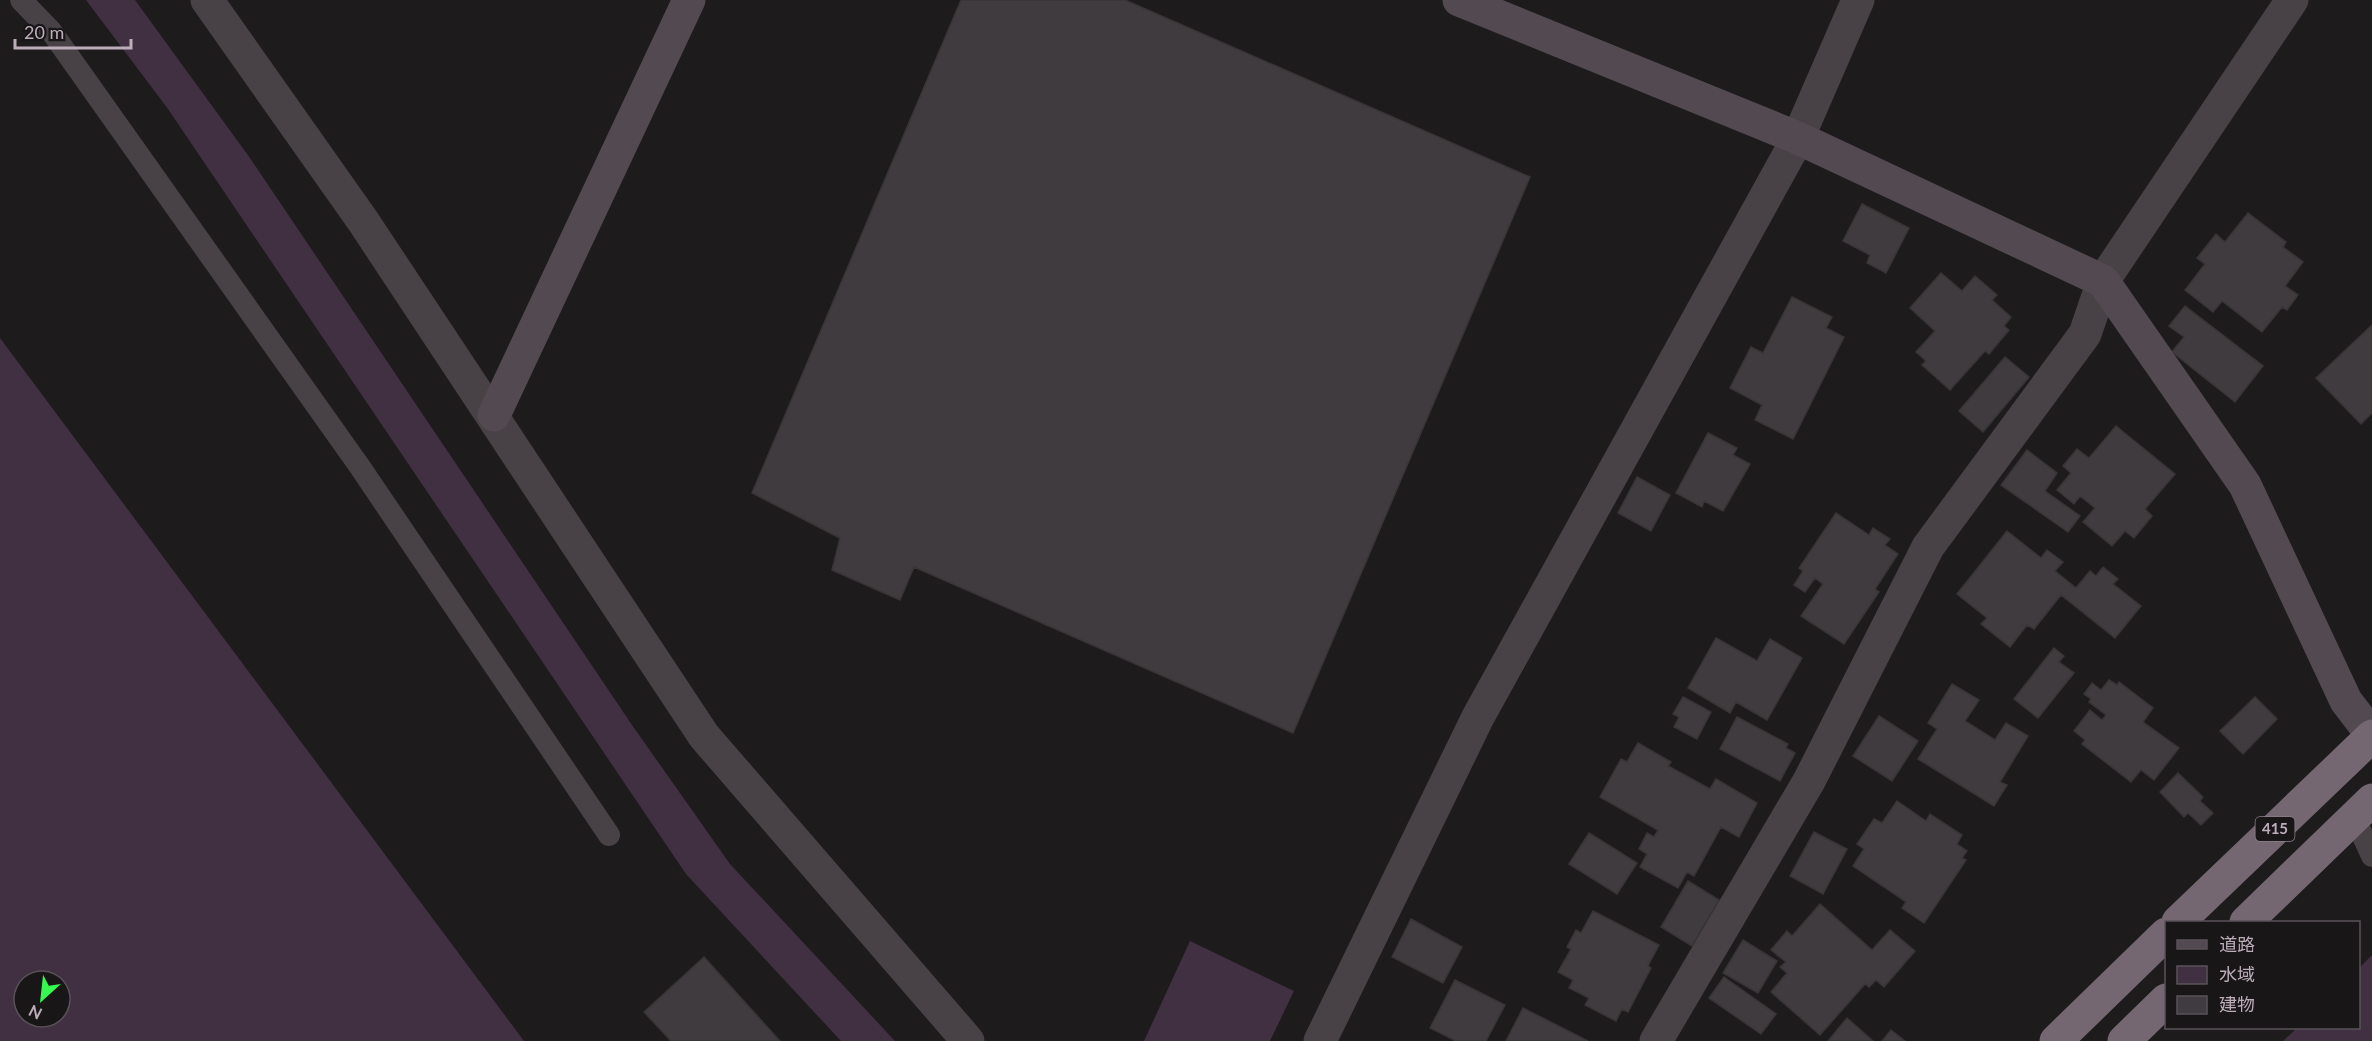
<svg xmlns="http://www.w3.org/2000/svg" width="2372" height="1041" font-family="Lato,'Noto Sans JP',sans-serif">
	<rect width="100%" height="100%" fill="#1d1b1c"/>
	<!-- water -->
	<path fill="#413042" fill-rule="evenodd" d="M 86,0 L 135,0 L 250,158 L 632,725 L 730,864 L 895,1041 L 841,1041 L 686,874 L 168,109 Z
		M 0,338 L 524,1041 L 0,1041 ZM 24,981 L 60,981 L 60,1017 L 24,1017 Z
		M 1190,941 L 1294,991 L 1270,1041 L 1144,1041 Z
		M 2372,955 L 2372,1041 L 2283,1041 L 2297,1028 L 2358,1028 L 2359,968 Z"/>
	<!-- building -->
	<path fill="#3f3b3e" stroke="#393537" stroke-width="1.5" d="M 961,0 L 1125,0 L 1530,177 L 1293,733 L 914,567 L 900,600 L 832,570 L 840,538 L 752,493 Z
		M 1862,204 L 1909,228 L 1886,273 L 1867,263 L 1870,255 L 1843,241 Z
		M 2248,213 L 2286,242 L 2283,247 L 2303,262 L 2285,286 L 2298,295 L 2287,310 L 2282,307 L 2262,332 L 2222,301 L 2213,312 L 2185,290 L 2205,264 L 2197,258 L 2216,234 L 2225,242 Z
		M 1941,273 L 1962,291 L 1975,276 L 1997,295 L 1992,300 L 2011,317 L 2004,326 L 2009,330 L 1989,354 L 1985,351 L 1950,390 L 1922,365 L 1926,361 L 1916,352 L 1935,331 L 1910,308 Z
		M 1792,297 L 1832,317 L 1826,328 L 1844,337 L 1793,439 L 1755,420 L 1762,405 L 1730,388 L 1751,347 L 1763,353 Z
		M 2185,306 L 2263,366 L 2235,402 L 2172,352 L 2184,337 L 2169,326 Z
		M 2372,325 L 2372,413 L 2361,424 L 2316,378 Z
		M 2005,357 L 2029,377 L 1983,432 L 1959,411 Z
		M 2116,426 L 2175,474 L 2145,509 L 2152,516 L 2134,538 L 2125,531 L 2112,546 L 2083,522 L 2095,508 L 2080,496 L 2074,504 L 2057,490 L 2071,473 L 2063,466 L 2077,449 L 2089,458 Z
		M 1708,433 L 1737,448 L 1733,455 L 1750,464 L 1723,511 L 1704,501 L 1702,507 L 1676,493 Z
		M 2027,450 L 2057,473 L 2045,491 L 2080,516 L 2068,532 L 2001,485 Z
		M 1637,477 L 1670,495 L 1651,531 L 1618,513 Z
		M 1836,513 L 1869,535 L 1873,528 L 1890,539 L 1885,545 L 1898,554 L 1875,589 L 1879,592 L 1844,644 L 1801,616 L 1823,584 L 1815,578 L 1805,592 L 1794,585 L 1803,571 L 1799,568 Z
		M 2007,531 L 2041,558 L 2047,550 L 2063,562 L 2055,571 L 2076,588 L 2090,571 L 2096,576 L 2103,567 L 2118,579 L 2113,584 L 2141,606 L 2115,638 L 2061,595 L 2034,629 L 2027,625 L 2010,647 L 1981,624 L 1987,618 L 1957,594 Z
		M 1716,638 L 1757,661 L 1770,639 L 1802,658 L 1767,720 L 1736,702 L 1730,713 L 1688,688 Z
		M 2054,648 L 2064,656 L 2059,662 L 2074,673 L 2038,718 L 2014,699 Z
		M 2109,680 L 2117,685 L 2119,682 L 2153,708 L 2143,722 L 2179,748 L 2154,780 L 2141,770 L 2131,782 L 2082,744 L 2085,740 L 2074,731 L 2090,710 L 2102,720 L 2106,715 L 2089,702 L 2091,699 L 2084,694 L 2092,683 L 2101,690 Z
		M 1952,684 L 1979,700 L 1965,721 L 1995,740 L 2006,723 L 2028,736 L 2000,782 L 2007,785 L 1994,806 L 1918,759 L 1937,729 L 1928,723 Z
		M 1683,697 L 1711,712 L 1697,739 L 1674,727 L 1679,717 L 1673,714 Z
		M 2255,697 L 2277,719 L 2243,754 L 2220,731 Z
		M 1879,716 L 1918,741 L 1892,781 L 1853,756 Z
		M 1737,717 L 1788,744 L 1786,748 L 1795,753 L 1780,781 L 1720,749 Z
		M 1638,743 L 1671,762 L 1668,766 L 1710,789 L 1716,779 L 1757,803 L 1739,837 L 1721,827 L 1694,876 L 1687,872 L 1678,888 L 1640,867 L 1647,854 L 1639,849 L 1647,833 L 1654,837 L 1658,830 L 1600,797 L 1621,759 L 1627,762 Z
		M 2178,773 L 2203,797 L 2200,801 L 2213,813 L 2201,825 L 2188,813 L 2184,817 L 2160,792 Z
		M 1897,801 L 1926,821 L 1930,814 L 1962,835 L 1957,844 L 1967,851 L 1962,858 L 1966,860 L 1924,923 L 1902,908 L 1906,902 L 1853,866 L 1864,849 L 1857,844 L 1874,819 L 1882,823 Z
		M 1814,832 L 1847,849 L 1823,894 L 1790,876 Z
		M 1589,833 L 1637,863 L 1617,894 L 1569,864 Z
		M 1688,881 L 1719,900 L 1692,946 L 1661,927 Z
		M 1820,904 L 1872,950 L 1890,930 L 1915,951 L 1884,987 L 1876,980 L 1869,987 L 1865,984 L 1820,1035 L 1771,992 L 1787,973 L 1780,967 L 1786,962 L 1771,950 L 1787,931 L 1792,936 Z
		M 1593,911 L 1659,945 L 1648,966 L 1651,968 L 1628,1012 L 1622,1009 L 1616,1021 L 1585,1005 L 1589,998 L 1569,988 L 1573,980 L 1558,972 L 1571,949 L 1567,947 L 1576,930 L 1581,933 Z
		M 1411,919 L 1462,947 L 1443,983 L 1392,957 Z
		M 1743,940 L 1777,961 L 1758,993 L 1723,973 Z
		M 704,957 L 780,1041 L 671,1041 L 644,1012 Z
		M 1724,977 L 1776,1014 L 1761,1034 L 1709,998 Z
		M 1455,980 L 1505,1005 L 1486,1041 L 1456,1041 L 1430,1028 Z
		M 1523,1008 L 1588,1041 L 1506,1041 Z
		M 1847,1018 L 1873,1041 L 1828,1041 Z
		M 1891,1030 L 1905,1041 L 1882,1041 Z"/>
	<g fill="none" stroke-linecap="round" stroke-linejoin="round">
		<!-- lane -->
		<path stroke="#484145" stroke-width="22" d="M 21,0 L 51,31 L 360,467 L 609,835
			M 2354,817 L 2372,856"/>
		<!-- street -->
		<path stroke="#484145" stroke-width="33" d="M 207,0 L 363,221 L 704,736 L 968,1041
			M 1320,1041 L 1478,717 L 1798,138 L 1858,0
			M 1656,1041 L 1809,781 L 1928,547 L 2085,334 L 2103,281 L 2292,0"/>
		<!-- secondary -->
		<path stroke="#534951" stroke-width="33" d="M 1459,0 L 1798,138 L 2103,281 L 2245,485 L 2346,701 L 2372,735
			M 494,415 L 689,0"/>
		<!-- highway -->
		<path stroke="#746771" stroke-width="33" d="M 2178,922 L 2372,736
			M 2246,922 L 2372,800
			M 2056,1041 L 2166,934
			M 2124,1041 L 2166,1000"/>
	</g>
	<g text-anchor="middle" stroke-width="5" stroke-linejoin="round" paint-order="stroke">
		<!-- shield labels -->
		<rect fill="#181617" stroke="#8c808a" stroke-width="1.5" x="2255.5" y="817" width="39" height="24" rx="4.5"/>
		<g font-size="15" font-weight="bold" fill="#bdadbb">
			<text x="2275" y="834">415</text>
		</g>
	</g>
	<!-- legend -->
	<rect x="2165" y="921" width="195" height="108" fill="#181617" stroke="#5a5259" stroke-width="1.5"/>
	<rect x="2177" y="940" width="30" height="9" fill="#534951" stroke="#5a5259" stroke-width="1.5"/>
	<text x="2219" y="951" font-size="18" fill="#bdadbb">道路</text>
	<rect x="2177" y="966" width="30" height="18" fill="#413042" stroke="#5a5259" stroke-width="1.5"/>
	<text x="2219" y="981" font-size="18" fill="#bdadbb">水域</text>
	<rect x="2177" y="996" width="30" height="18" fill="#3f3b3e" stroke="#5a5259" stroke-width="1.5"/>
	<text x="2219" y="1011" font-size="18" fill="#bdadbb">建物</text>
	<!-- north arrow -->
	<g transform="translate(42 999) rotate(207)"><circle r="28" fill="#181617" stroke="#5a5259" stroke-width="1.5"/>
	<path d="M0-4.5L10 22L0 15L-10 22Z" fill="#36fa50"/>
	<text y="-9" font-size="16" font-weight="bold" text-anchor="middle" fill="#bdadbb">N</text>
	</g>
	<!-- scale -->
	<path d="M15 39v9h116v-9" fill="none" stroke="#bdadbb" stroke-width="3"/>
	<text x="24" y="39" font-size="18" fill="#bdadbb" stroke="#181617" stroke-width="4.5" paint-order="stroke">20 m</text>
</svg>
